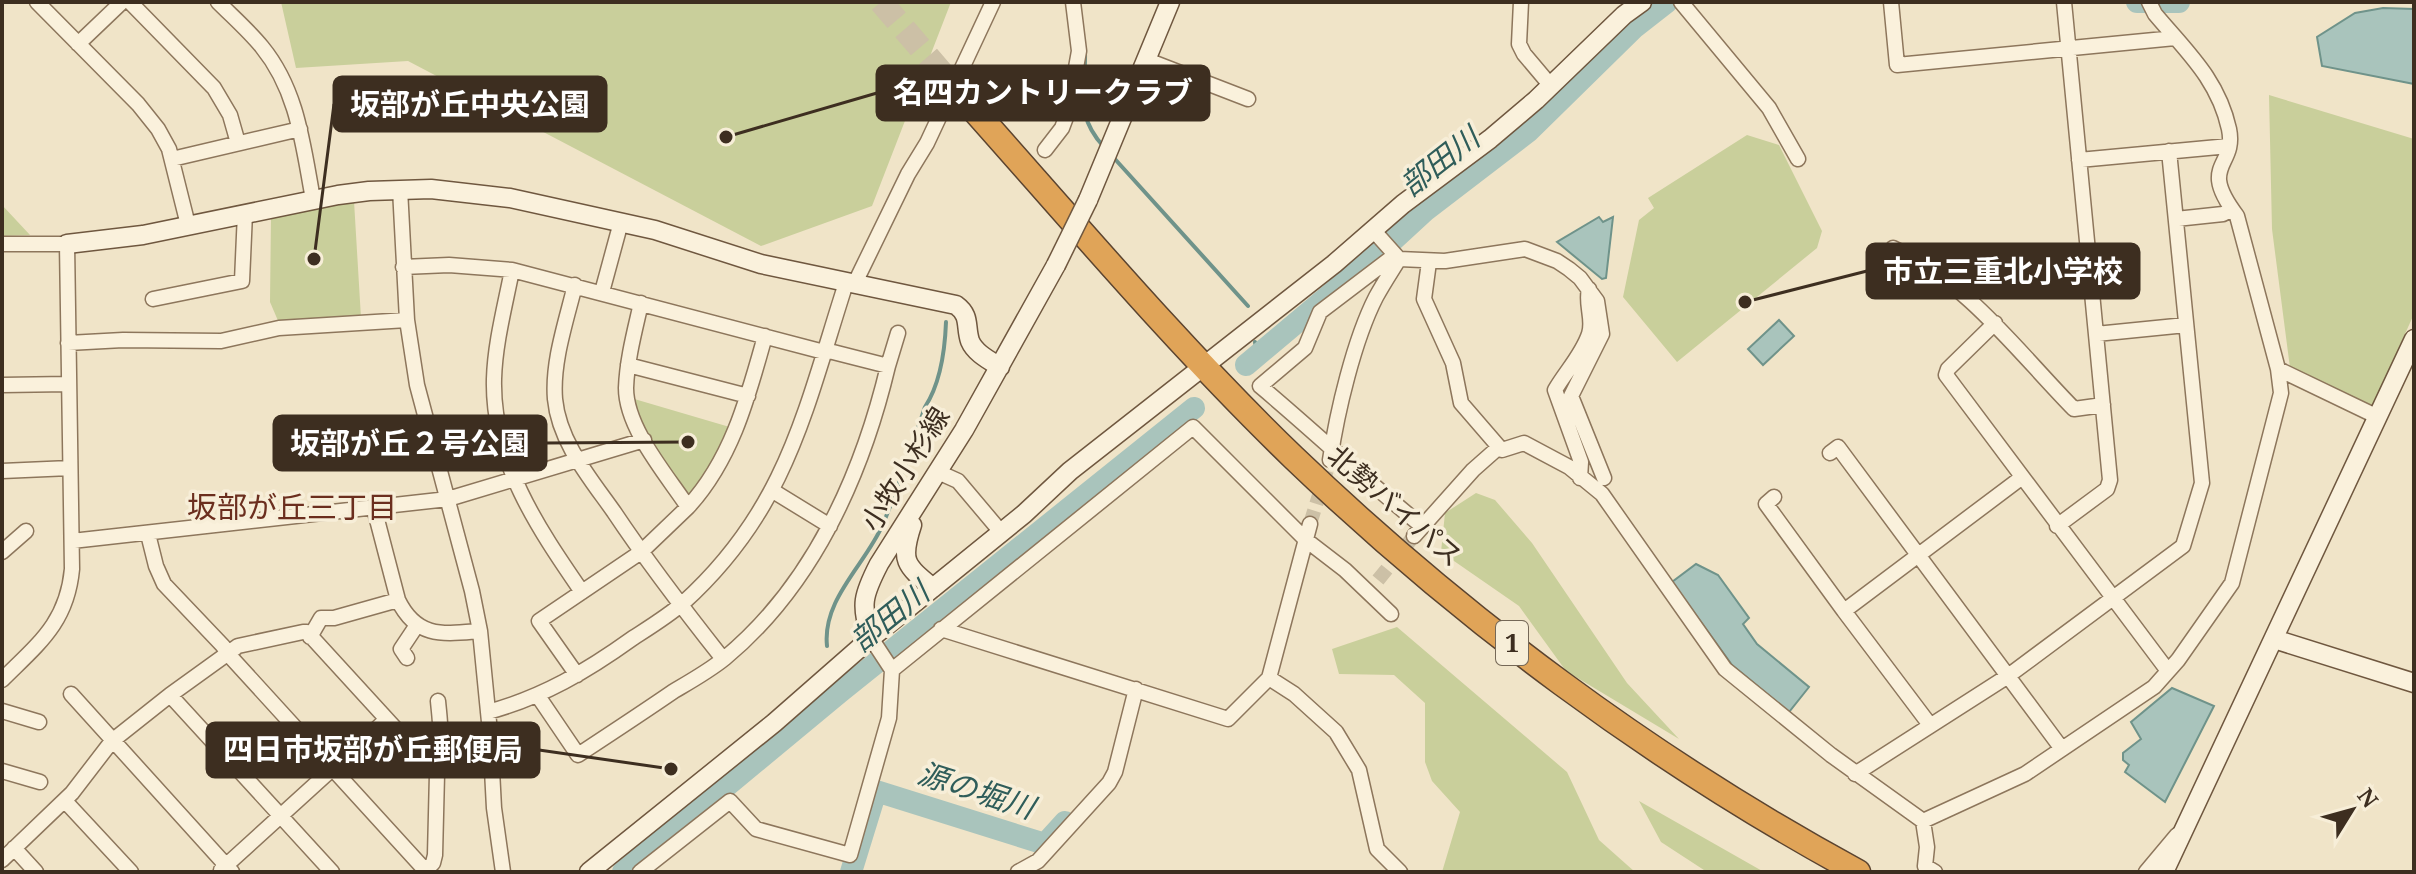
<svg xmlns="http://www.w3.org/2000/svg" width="2416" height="874" font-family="'Noto Serif','Noto Sans JP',serif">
	<rect width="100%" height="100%" fill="#f0e4c8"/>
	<!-- green -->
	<path fill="#c9cf9b" d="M 281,2 L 951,2 L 872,206 L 761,246 L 408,61 L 296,68 Z
		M 2269,95 L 2414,139 L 2414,314 L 2371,409 L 2290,368 L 2272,229 Z
		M 1747,135 L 1779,145 L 1822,231 L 1817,248 L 1677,362 L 1623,297 L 1639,220 L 1654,208 L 1648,198 Z
		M 354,201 L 361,318 L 279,323 L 270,302 L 271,216 Z
		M 2,205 L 30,235 L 2,236 Z
		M 631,398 L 733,428 L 692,497 L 687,497 L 640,427 Z
		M 1476,493 L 1495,500 L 1532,543 L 1627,683 L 1679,739 L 1566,671 L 1519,606 L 1441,552 L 1445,513 Z
		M 1397,627 L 1567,772 L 1599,840 L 1635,872 L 1442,872 L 1460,812 L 1432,781 L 1425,762 L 1425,703 L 1394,675 L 1339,674 L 1332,649 Z
		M 1639,801 L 1764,872 L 1707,872 L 1661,842 Z"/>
	<!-- water -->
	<path fill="#a9c4bc" stroke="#6f938a" stroke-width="2" d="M 2383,8 L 2414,9 L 2414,84 L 2322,66 L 2317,37 L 2355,13 Z
		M 1599,217 L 1603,222 L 1613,217 L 1606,278 L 1602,279 L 1557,242 Z
		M 1779,320 L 1794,336 L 1763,365 L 1748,349 Z
		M 1696,564 L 1718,575 L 1749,618 L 1743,624 L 1757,644 L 1809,687 L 1789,712 L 1732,665 L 1672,582 Z
		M 2172,688 L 2214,706 L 2165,802 L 2125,772 L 2129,765 L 2123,760 L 2123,753 L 2141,739 L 2131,722 Z"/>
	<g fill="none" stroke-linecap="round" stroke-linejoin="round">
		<!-- stream -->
		<path stroke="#6f938a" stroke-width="4" d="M 1085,52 C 1086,91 1074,115 1104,147
			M 1114,158 L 1248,306
			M 1255,342 L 1257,355
			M 827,646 C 822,599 866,564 883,524 C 899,486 912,446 925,407 C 940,384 945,349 946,322"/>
		<!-- river -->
		<path stroke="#a9c4bc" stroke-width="22" d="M 2137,2 L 2179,2
			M 1246,365 L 1377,255 L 1426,210 L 1529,131 L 1635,27 L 1667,2
			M 623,872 L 840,692 L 1194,408
			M 851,872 L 876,791 L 1045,844 L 1065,822"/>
		<!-- street-tunnel -->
		<path stroke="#ccc0a6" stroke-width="14" stroke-dasharray="14 7" stroke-linecap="butt" d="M 1310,524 L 1330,460
			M 1378,580 L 1414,536"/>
		<!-- highway-tunnel -->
		<path stroke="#ccc0a6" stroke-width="24" stroke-dasharray="24 12" stroke-linecap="butt" d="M 881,2 L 965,100"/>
		<defs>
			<path id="street" d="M 37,2 L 138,104 L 158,129 L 169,149 L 188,225
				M 130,2 L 214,88 L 230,115 L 238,143
				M 218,2 C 233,17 249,31 262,47 C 298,91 303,146 313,199
				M 1521,2 L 1519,44 L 1524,54 L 1551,86
				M 1681,2 L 1769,108 L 1798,159
				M 1891,2 L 1897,65 L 2175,38
				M 78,44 L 122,2
				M 1147,60 L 1248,99
				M 1045,150 L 1062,128 L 1068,112 L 1079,51 L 1073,2
				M 172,159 L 300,129
				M 2079,160 L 2229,146
				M 400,189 L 407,320 L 417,385 L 472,591 L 480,631 L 490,732 L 494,808 L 503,872
				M 2176,219 L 2223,214 L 2232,209
				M 1374,231 L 1399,259 L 1445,261 L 1525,249 L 1557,261 L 1569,269 L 1580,278 L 1597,301 L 1602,334 L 1571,396 L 1604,478
				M 2,244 L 67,244 L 72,569 C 67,623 38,644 2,680
				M 1893,248 C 1967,282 2018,352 2074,409 L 2103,405
				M 1395,255 L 1320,312 L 1305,348 L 1260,386 C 1315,432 1366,481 1422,526
				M 1429,262 L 1424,299 L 1453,363 L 1461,403 L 1499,447
				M 403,267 L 449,265 L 512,270 L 824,352
				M 512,270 C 505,306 495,343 494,379 C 492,461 538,528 582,592
				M 575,285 C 566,322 552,362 555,399 C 559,442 590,478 614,512 C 648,563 685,611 723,659
				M 854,285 L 908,174 L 927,143 L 993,2
				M 602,292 L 621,222
				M 153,299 L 242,281 L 245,213
				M 641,303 C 635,330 627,359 626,388 C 626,428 666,474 688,507 C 732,459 748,397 765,336
				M 1995,323 L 1948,369 L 1946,375 L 2168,671
				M 2096,334 L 2186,325
				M 68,343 L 123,340 L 221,341 L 279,328 L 407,320
				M 628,365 L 748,396
				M 888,366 L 898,333
				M 2278,369 L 2378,417
				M 2,385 L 68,384
				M 1830,453 L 1838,447 L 2062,749
				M 1330,460 C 1337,412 1354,340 1376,297 C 1383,284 1391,272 1399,259
				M 2,471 L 70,468
				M 938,472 L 958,481 L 1001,532
				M 1580,478 L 1581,462 L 1555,390 C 1566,371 1582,355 1589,334 C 1594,320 1585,304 1589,289
				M 773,491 L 830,526
				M 1774,497 L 1766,504 L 1844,611
				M 374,508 L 398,600
				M 2057,526 L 2107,489 L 2110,480 L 2064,2
				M 148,534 L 156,566 L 164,584 L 223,646 L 228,654 L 425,870
				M 1414,536 L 1473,470 L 1499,447 L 1502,450 L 1524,443 L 1569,467 L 1602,494 L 1725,669 L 1831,755 L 1923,821
				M 72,541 L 448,499 L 644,440
				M 2,552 L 26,531
				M 941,629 L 1228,719 L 1269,678 L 1310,524
				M 310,637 L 321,618 L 334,618 L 398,600 C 417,639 444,634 480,631
				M 407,658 L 401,649 L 417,625
				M 892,670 L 1193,427 L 1306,540 L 1345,570 L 1391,614
				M 577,675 L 539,621 L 641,552 L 688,507
				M 1269,678 L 1294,694 L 1336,732 L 1359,770 L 1377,849 L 1400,872
				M 71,694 L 232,872
				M 170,695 L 332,872
				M 538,696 L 578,755 C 610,734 642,713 674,691 C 691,681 709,671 725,658 C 813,585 862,475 888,366 L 825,350
				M 2,711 L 39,722
				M 488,712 C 543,697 587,671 633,638 C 650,627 668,616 683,603 C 787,509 805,410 846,283
				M 1930,725 L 1844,611 L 2021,478
				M 441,736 L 490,732
				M 430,767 C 445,748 440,724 438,701
				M 2,771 L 40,782
				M 1855,774 L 2008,676 L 2183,546 L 2202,483 L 2169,151
				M 65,801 L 131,872
				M 1923,821 L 2025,774 L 2154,687 L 2178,660 L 2232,583 L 2281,393 L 2278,369 L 2237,216 C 2197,163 2237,168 2229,129 C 2218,79 2186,51 2155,14 L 2149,2
				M 1923,821 L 1927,847 L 1925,866 L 1935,872
				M 14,848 L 36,872
				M 2,860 L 72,793 L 112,741 L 170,695 L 238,646 L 303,632 L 307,632 L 437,774 L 435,855 L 433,863 L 424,872
				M 221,870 L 386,720
				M 640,872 L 730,801 L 756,829 L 850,855 L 889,718 L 892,670 L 871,638
				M 1018,872 L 1038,861 L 1109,783 L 1115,772 L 1136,689
				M 2146,872 L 2177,835"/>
			<path id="secondary" d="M 1088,200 L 1170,2
				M 67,244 L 143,235 L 338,195 L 369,191 L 431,189 L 510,198 L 655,230 L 761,264 L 956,305 C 971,316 965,326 970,341 C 975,353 989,360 1000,367
				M 912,525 C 900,561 905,565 933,588
				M 871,638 C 860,605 863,595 879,564 L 964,430 L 1056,265
				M 2274,639 L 2414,683
				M 589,872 L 774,723 L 871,638 L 1024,514 L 1070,471 L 1334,264 L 1403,204 L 1490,139 L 1536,100 L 1624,15 L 1642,2
				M 2164,872 L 2414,339"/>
			<path id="highway" d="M 965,100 C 1072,220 1177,345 1293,457 C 1461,618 1653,761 1858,872"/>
		</defs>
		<!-- street casing -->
		<use href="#street" stroke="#8d765c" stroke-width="17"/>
		<!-- secondary casing -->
		<use href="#secondary" stroke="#6f573f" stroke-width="21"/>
		<!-- highway casing -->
		<use href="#highway" stroke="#5b4430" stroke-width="27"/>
		<!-- street -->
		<use href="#street" stroke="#faf1dc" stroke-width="14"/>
		<!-- secondary -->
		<use href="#secondary" stroke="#faf1dc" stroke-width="18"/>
		<!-- highway -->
		<use href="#highway" stroke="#e0a458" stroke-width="24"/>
		<defs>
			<path id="secondary-bridge" d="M 1056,265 L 1088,200"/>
		</defs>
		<!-- secondary-bridge casing -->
		<use href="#secondary-bridge" stroke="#6f573f" stroke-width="21" stroke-linecap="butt"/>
		<!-- secondary-bridge -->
		<use href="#secondary-bridge" stroke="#faf1dc" stroke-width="18"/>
	</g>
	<g text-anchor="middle" stroke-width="7" stroke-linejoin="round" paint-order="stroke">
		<!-- shield labels -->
		<rect fill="#f7eed8" stroke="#756857" stroke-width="2" x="1496" y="621" width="32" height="44" rx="6"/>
		<g font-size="26" font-weight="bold" fill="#3d2e20">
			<text x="1512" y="652">1</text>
		</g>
		<!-- street labels -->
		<g font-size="28" fill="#3d2e20" stroke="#f7eed8">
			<text transform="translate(905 469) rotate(-58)" y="10">小牧小杉線</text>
			<text transform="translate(1395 506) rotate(41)" y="10">北勢バイパス</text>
		</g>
		<!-- water labels -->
		<g font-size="30" font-style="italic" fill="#2f5d5a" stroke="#f7eed8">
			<text transform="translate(1440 162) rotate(-38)" y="10">部田川</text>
			<text transform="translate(890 617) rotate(-39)" y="10">部田川</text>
			<text transform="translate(976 791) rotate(18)" y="10">源の堀川</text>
		</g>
		<!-- neighbourhood labels -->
		<g font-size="30" fill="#6b2e1e" stroke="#f7eed8">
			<text x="292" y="518">坂部が丘三丁目</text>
		</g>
	</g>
	<!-- callouts -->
	<path fill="none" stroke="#3d2e20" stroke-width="3" d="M726 137L877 93M314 259L334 104M1745 302L1867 271M688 442L546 443M671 769L539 750"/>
	<g fill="#3d2e20" stroke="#f7eed8" stroke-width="3">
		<circle cx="726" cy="137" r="8"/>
		<circle cx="314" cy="259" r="8"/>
		<circle cx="1745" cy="302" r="8"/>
		<circle cx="688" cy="442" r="8"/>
		<circle cx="671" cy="769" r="8"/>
	</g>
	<g fill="#3d2e20" stroke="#3d2e20" stroke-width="3">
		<rect x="877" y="66" width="332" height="54" rx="8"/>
		<rect x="334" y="77" width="272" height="54" rx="8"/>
		<rect x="1867" y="244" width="272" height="54" rx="8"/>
		<rect x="274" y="416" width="272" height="54" rx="8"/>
		<rect x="207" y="723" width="332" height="54" rx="8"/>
	</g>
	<g font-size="30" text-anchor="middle" font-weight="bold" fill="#fff">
		<text x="1043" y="103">名四カントリークラブ</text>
		<text x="470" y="115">坂部が丘中央公園</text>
		<text x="2003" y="282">市立三重北小学校</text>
		<text x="410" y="454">坂部が丘２号公園</text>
		<text x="373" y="760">四日市坂部が丘郵便局</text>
	</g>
	<!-- border -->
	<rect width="2416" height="874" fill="none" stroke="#3d2e20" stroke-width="8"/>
	<!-- north arrow -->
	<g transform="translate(2352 810) rotate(53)" stroke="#f7eed8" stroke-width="6" paint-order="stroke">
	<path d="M0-6L14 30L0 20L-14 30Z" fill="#3d2e20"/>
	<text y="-12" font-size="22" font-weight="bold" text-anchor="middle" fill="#3d2e20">N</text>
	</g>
</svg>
